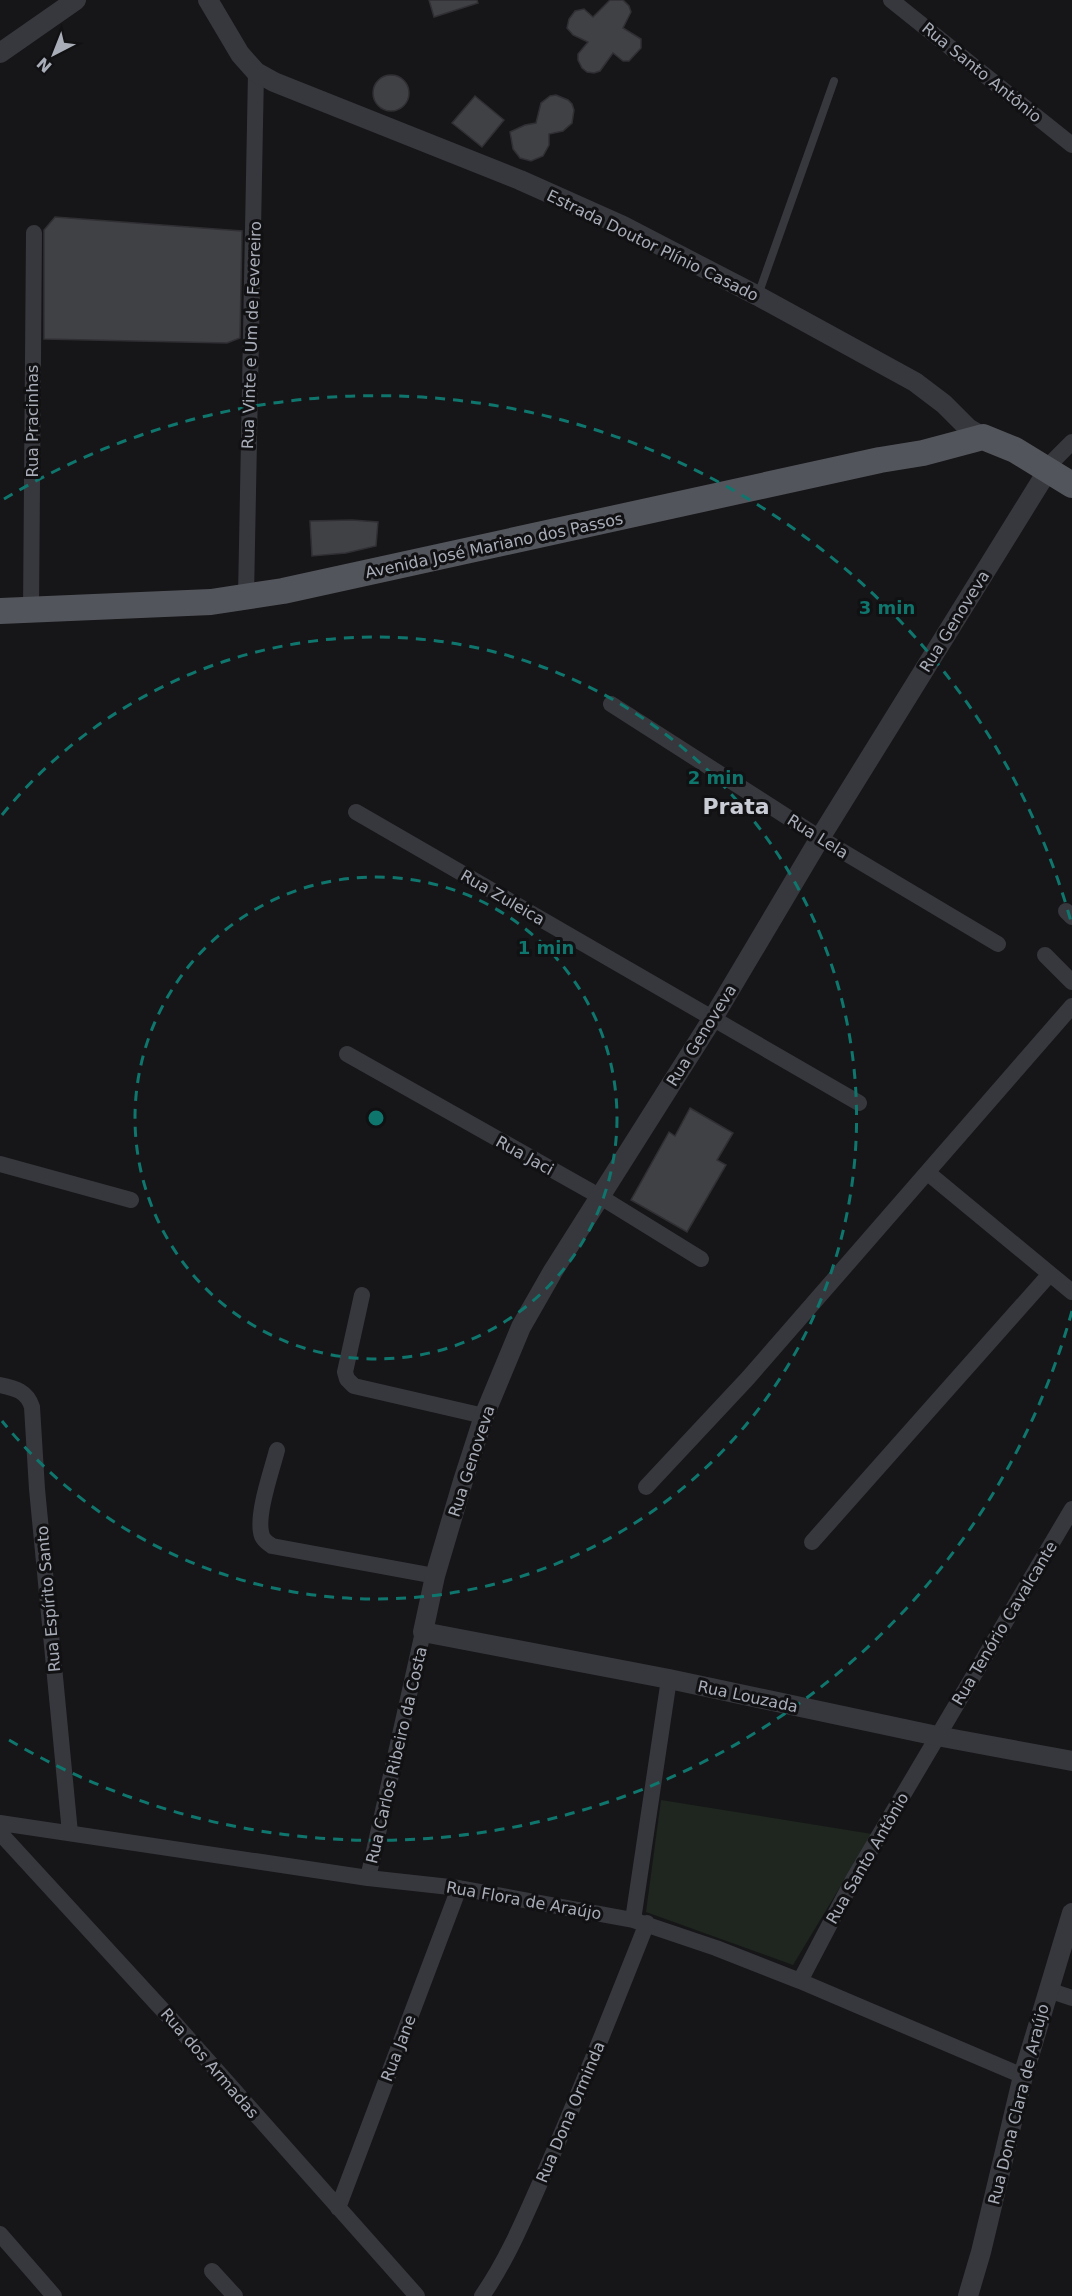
<svg xmlns="http://www.w3.org/2000/svg" width="1072" height="2296" font-family="'DejaVu Sans',sans-serif">
	<rect width="100%" height="100%" fill="#161618"/>
	<!-- green -->
	<path fill="#1e261f" d="M 661,1800 L 872,1834 L 793,1965 L 646,1912 Z"/>
	<!-- building -->
	<path fill="#404145" stroke="#303034" stroke-width="1.5" d="M 429,0 L 477,0 L 478,3 L 434,17 Z
		M 610,0 L 623,0 L 629,6 L 631,12 L 623,28 L 641,39 L 641,48 L 629,61 L 623,61 L 613,53 L 600,71 L 594,73 L 587,72 L 582,68 L 578,60 L 578,54 L 588,42 L 573,35 L 567,28 L 569,19 L 575,11 L 584,9 L 593,17 Z
		M373 93a18 18 0 1 1 36 0a18 18 0 1 1-36 0Z
		M 556,95 L 568,100 L 572,104 L 574,110 L 572,123 L 563,131 L 549,134 L 549,145 L 543,156 L 531,161 L 520,158 L 513,149 L 510,132 L 525,125 L 536,123 L 541,103 L 550,96 Z
		M 475,96 L 504,120 L 482,147 L 452,123 Z
		M 55,217 L 242,231 L 240,338 L 227,343 L 44,339 L 44,230 Z
		M 352,520 L 378,522 L 376,546 L 346,553 L 312,556 L 310,521 Z
		M 690,1108 L 733,1133 L 717,1160 L 726,1165 L 687,1232 L 631,1200 L 669,1132 L 675,1136 Z"/>
	<g fill="none" stroke-linecap="round" stroke-linejoin="round">
		<!-- service -->
		<path stroke="#37383d" stroke-width="8" d="M 758,295 L 834,81"/>
		<!-- minor -->
		<path stroke="#37383d" stroke-width="16" d="M 891,0 L 1072,145
			M 1048,470 L 1054,460 L 1072,442
			M 246,597 L 256,72
			M 31,610 L 34,233
			M 611,704 L 820,838 L 998,944
			M 356,812 L 859,1103
			M 1066,911 L 1072,917
			M 1045,955 L 1072,982
			M 347,1054 L 599,1196 L 701,1259
			M 0,1164 L 131,1200
			M 928,1173 L 1072,1292
			M 362,1295 L 345,1372 L 347,1379 L 354,1386 L 484,1416
			M 0,1385 C 15,1388 27,1391 32,1407 L 37,1489 L 70,1833
			M 277,1450 C 272,1470 255,1517 262,1536 C 264,1541 268,1543 272,1546 L 435,1576
			M 646,1487 L 748,1378 L 1072,1006
			M 812,1542 L 1049,1275
			M 0,1823 L 368,1878 L 459,1888 L 633,1920 L 716,1948 L 800,1981 L 1023,2076
			M 0,1833 L 170,2018 L 417,2296
			M 368,1878 L 423,1632
			M 633,1920 L 669,1679
			M 800,1981 L 854,1878 L 1072,1509
			M 1048,1990 L 1072,1998
			M 338,2208 L 459,1888
			M 0,2234 L 54,2296
			M 212,2271 L 235,2296
			M 482,2296 C 510,2256 528,2209 548,2165 C 583,2085 615,2004 647,1923"/>
		<!-- tertiary -->
		<path stroke="#37383d" stroke-width="20" d="M 208,0 L 240,54 L 256,72 L 274,82 L 520,180 L 623,226 L 758,296 L 915,382 L 944,404 L 968,428 L 983,437
			M 0,53 L 76,0
			M 1048,470 L 820,838 L 713,1018 L 553,1271 L 521,1327 L 484,1416 L 463,1481 L 435,1576 L 423,1632 L 669,1679 L 937,1736 L 1072,1761
			M 968,2296 L 981,2252 L 1023,2076 L 1072,1913"/>
		<!-- primary -->
		<path stroke="#53555c" stroke-width="26" d="M 0,611 L 211,602 L 283,591 L 880,460 L 923,453 L 983,437 L 1015,450 L 1072,485"/>
	</g>
	<!-- distance rings -->
	<g fill="none" stroke="#0f766e" stroke-width="3" stroke-dasharray="10 8">
		<circle cx="376" cy="1118" r="241"/>
		<path d="M2 815A481 481 0 1 1 2 1421"/>
		<path d="M1072 1311A722 722 0 0 1 4 1737M4 499A722 722 0 0 1 1072 925"/>
	</g>
	<g text-anchor="middle" stroke-width="6" stroke-linejoin="round" paint-order="stroke">
		<!-- street labels -->
		<g font-size="16" fill="#a8adb8" stroke="#111113">
			<text transform="translate(982 72) rotate(39)" y="6">Rua Santo Antônio</text>
			<text transform="translate(653 245) rotate(26)" y="6">Estrada Doutor Plínio Casado</text>
			<text transform="translate(251 335) rotate(-88)" y="6">Rua Vinte e Um de Fevereiro</text>
			<text transform="translate(32 421) rotate(-90)" y="6">Rua Pracinhas</text>
			<text transform="translate(494 545) rotate(-12)" y="6">Avenida José Mariano dos Passos</text>
			<text transform="translate(954 621) rotate(-58)" y="6">Rua Genoveva</text>
			<text transform="translate(818 836) rotate(32)" y="6">Rua Lela</text>
			<text transform="translate(503 897) rotate(30)" y="6">Rua Zuleica</text>
			<text transform="translate(701 1035) rotate(-58)" y="6">Rua Genoveva</text>
			<text transform="translate(525 1155) rotate(29)" y="6">Rua Jaci</text>
			<text transform="translate(471 1461) rotate(-72)" y="6">Rua Genoveva</text>
			<text transform="translate(48 1599) rotate(-95)" y="6">Rua Espírito Santo</text>
			<text transform="translate(1004 1623) rotate(-59)" y="6">Rua Tenório Cavalcante</text>
			<text transform="translate(748 1696) rotate(12)" y="6">Rua Louzada</text>
			<text transform="translate(396 1755) rotate(-77)" y="6">Rua Carlos Ribeiro da Costa</text>
			<text transform="translate(867 1858) rotate(-60)" y="6">Rua Santo Antônio</text>
			<text transform="translate(524 1900) rotate(10)" y="6">Rua Flora de Araújo</text>
			<text transform="translate(398 2048) rotate(-69)" y="6">Rua Jane</text>
			<text transform="translate(210 2063) rotate(49)" y="6">Rua dos Armadas</text>
			<text transform="translate(1018 2104) rotate(-76)" y="6">Rua Dona Clara de Araújo</text>
			<text transform="translate(570 2112) rotate(-67)" y="6">Rua Dona Orminda</text>
		</g>
		<!-- district labels -->
		<g font-size="22" font-weight="bold" fill="#c9ccd4" stroke="#111113">
			<text x="736" y="814">Prata</text>
		</g>
	</g>
	<circle cx="376" cy="1118" r="9" fill="#0f766e" stroke="#111113" stroke-width="3"/>
	<g font-size="18" text-anchor="middle" font-weight="bold" fill="#0f766e" stroke="#111113" stroke-width="6" stroke-linejoin="round" paint-order="stroke">
		<text x="887" y="614">3 min</text>
		<text x="716" y="784">2 min</text>
		<text x="546" y="954">1 min</text>
	</g>
	<!-- north arrow -->
	<g transform="translate(54 54) rotate(222)" stroke="#111113" stroke-width="4.5" paint-order="stroke">
	<path d="M0-4.5L10 22L0 15L-10 22Z" fill="#a8adb8"/>
	<text y="-9" font-size="16" font-weight="bold" text-anchor="middle" fill="#a8adb8">N</text>
	</g>
</svg>
